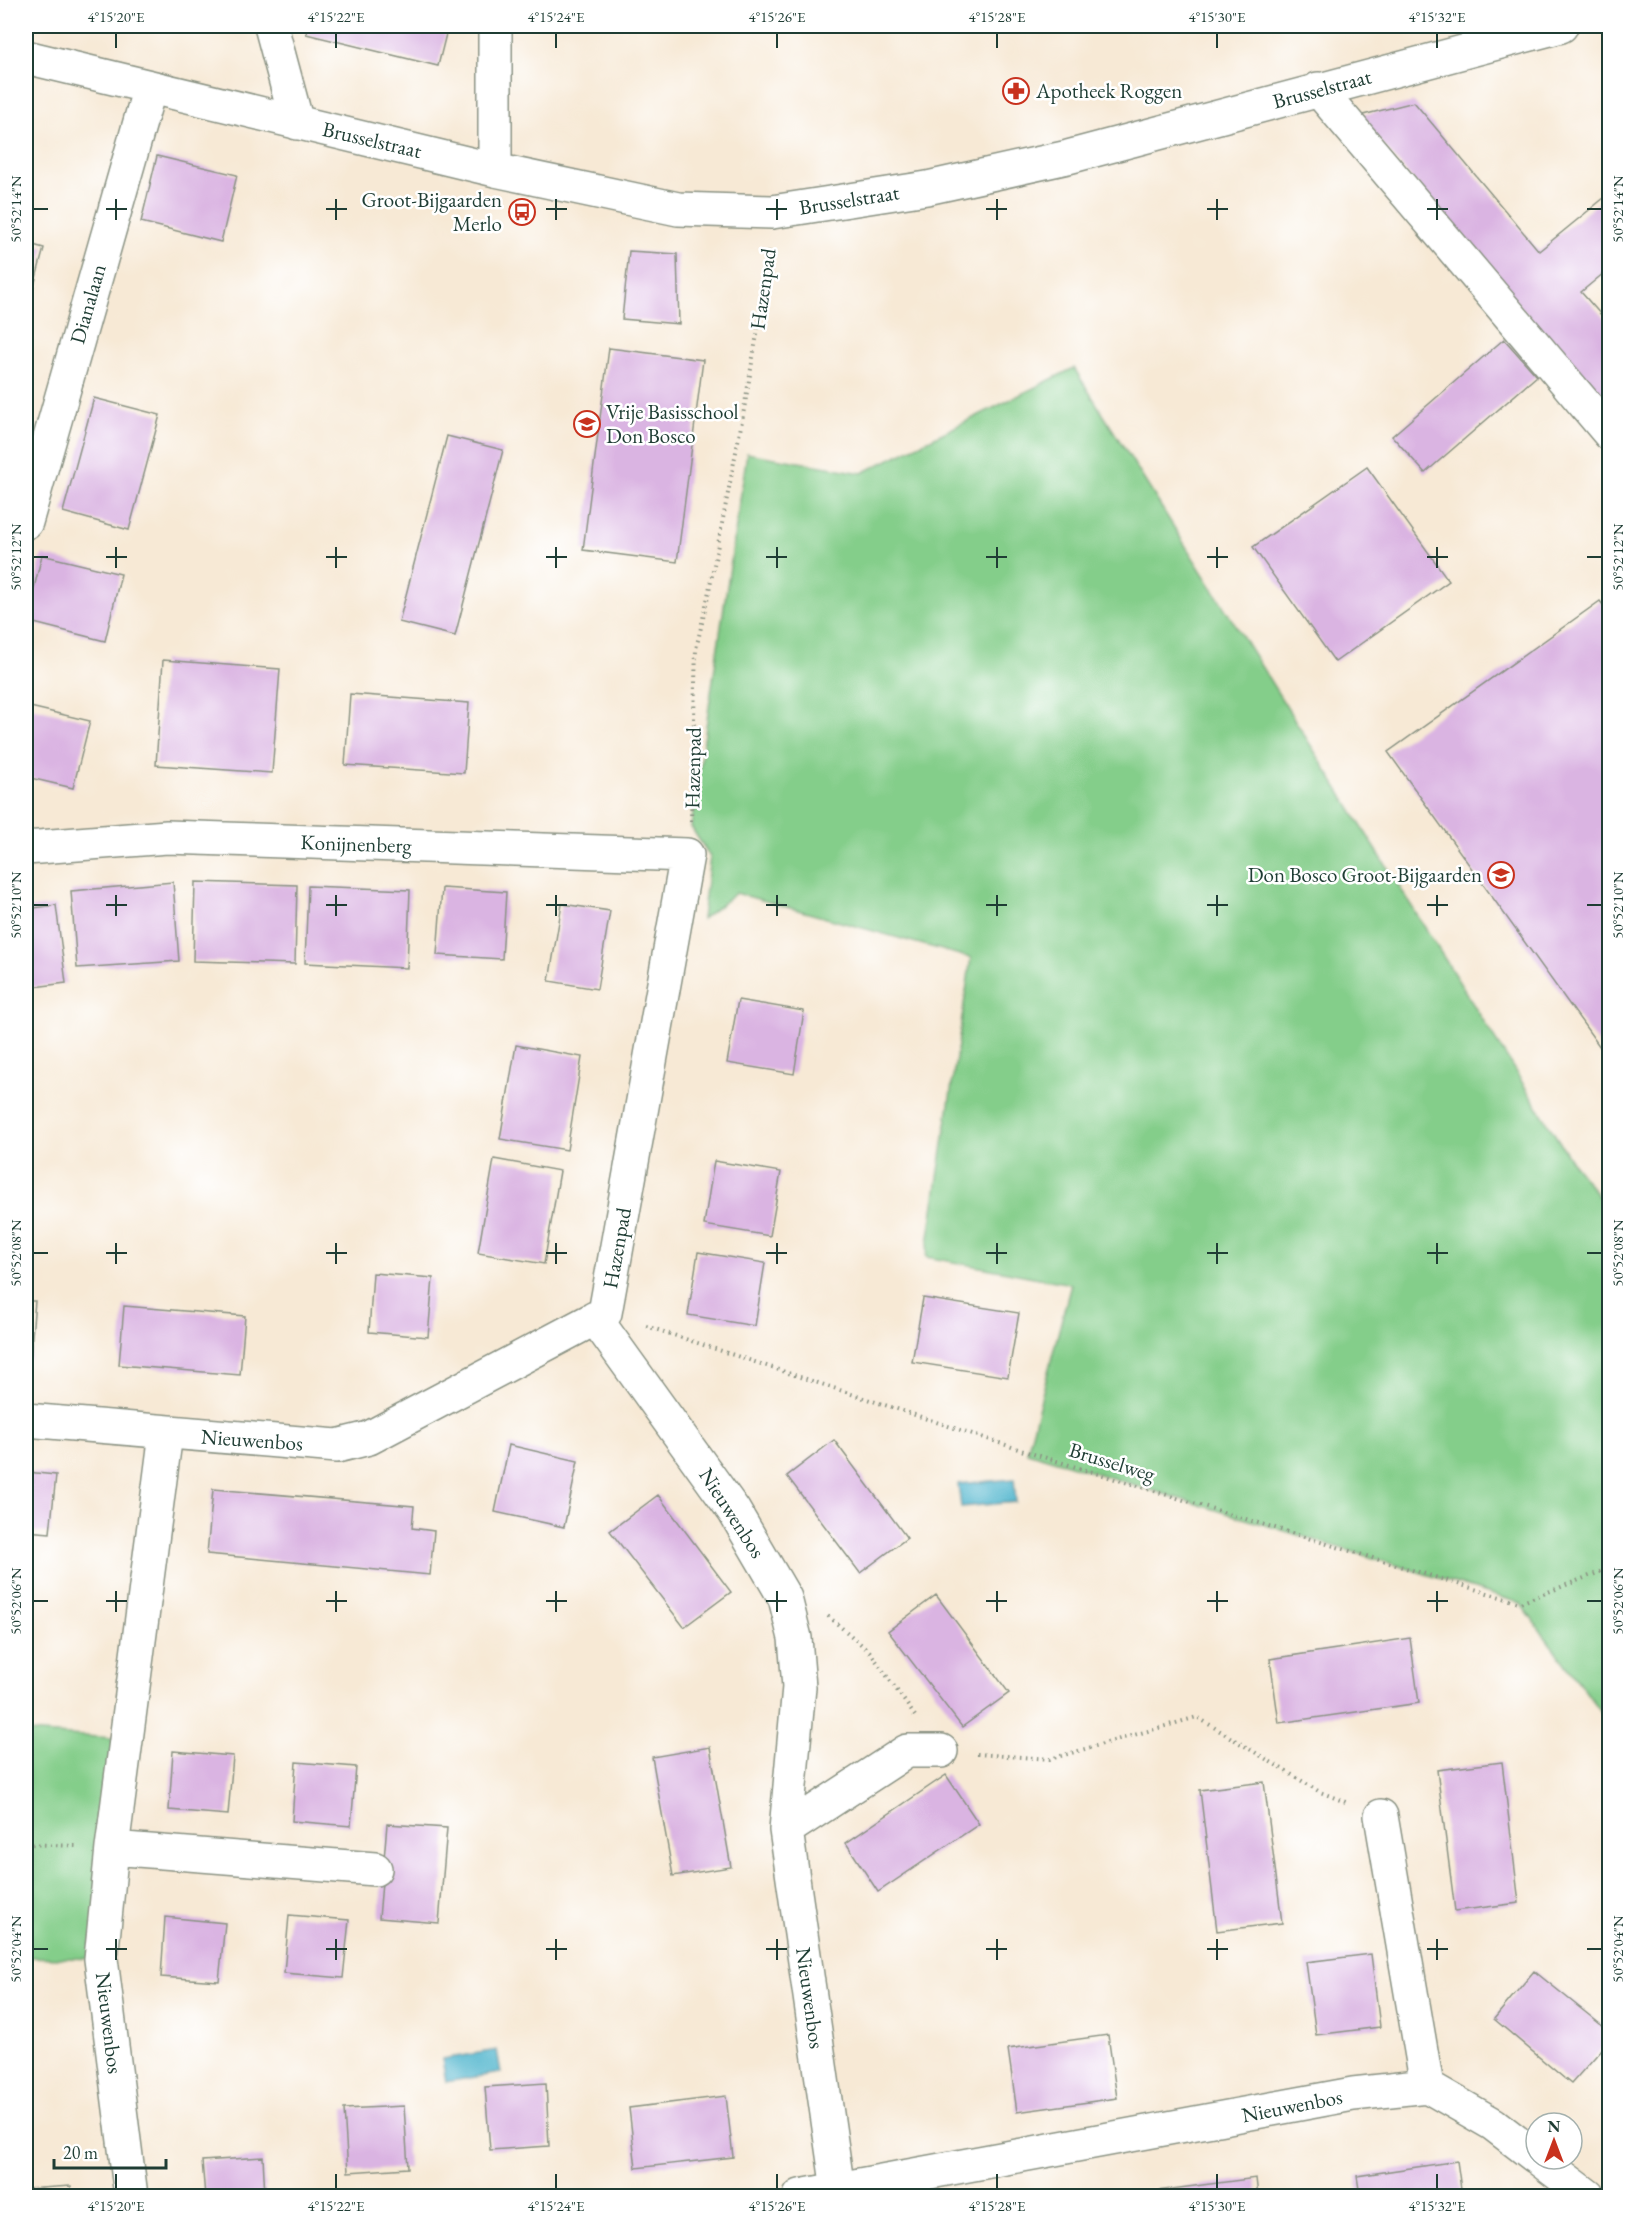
<svg xmlns="http://www.w3.org/2000/svg" width="1635" height="2222" font-family="'EB Garamond',serif">
	<rect width="100%" height="100%" fill="#fff"/>
	<filter id="ink" filterUnits="userSpaceOnUse"><feTurbulence type="fractalNoise" baseFrequency=".0167" numOctaves="2"/><feDisplacementMap in="SourceGraphic" scale="12" xChannelSelector="R" yChannelSelector="G"/><feConvolveMatrix kernelMatrix="1 2 1 2 8 2 1 2 1" color-interpolation-filters="sRGB"/></filter>
	<filter id="wash" filterUnits="userSpaceOnUse"><feTurbulence type="fractalNoise" baseFrequency=".008" numOctaves="4" result="noise"/><feDisplacementMap in="SourceGraphic" scale="24" xChannelSelector="R" yChannelSelector="G"/><feGaussianBlur stdDeviation="1.35" result="paint"/><feColorMatrix in="noise" values="0 0 0 0 0 0 0 0 0 0 0 0 0 0 0 0 0 1.4 0 .05"/><feComposite in="paint" operator="in"/></filter>
	<g filter="url(#wash)">
		<rect width="100%" height="100%" fill="#f7e9d5"/>
		<!-- green -->
		<path fill="#84ce8a" stroke="#52865f" stroke-width="1.5" d="M 1074,368 L 1574,1165 L 1609,1210 L 1609,1723 L 1520,1603 L 1027,1452 L 1071,1284 L 926,1257 L 971,958 L 736,893 L 702,919 L 710,857 L 691,827 L 747,453 L 862,473 Z
			M 26,1732 L 126,1739 L 101,1959 L 26,1957 Z"/>
		<!-- water -->
		<path fill="#4db4cc" stroke="#367880" stroke-width="1.5" d="M 1014,1479 L 1016,1502 L 961,1507 L 958,1484 Z
			M 497,2050 L 501,2073 L 446,2082 L 442,2059 Z"/>
		<g id="blocks">
			<!-- building -->
			<path fill="#dab4e2" d="M 308,26 L 448,26 L 438,66 L 306,34 Z
				M 1414,102 L 1539,251 L 1610,193 L 1610,268 L 1581,292 L 1610,325 L 1610,413 L 1359,116 Z
				M 157,156 L 237,175 L 221,242 L 141,222 Z
				M 26,243 L 44,248 L 30,301 L 26,299 Z
				M 629,251 L 677,254 L 679,324 L 622,319 Z
				M 1504,339 L 1537,376 L 1425,473 L 1392,436 Z
				M 609,348 L 703,360 L 677,562 L 583,550 Z
				M 94,398 L 160,415 L 129,530 L 63,512 Z
				M 447,436 L 503,450 L 455,636 L 399,622 Z
				M 1367,467 L 1449,581 L 1335,662 L 1253,547 Z
				M 42,555 L 121,574 L 105,641 L 26,621 Z
				M 1600,601 L 1610,614 L 1610,1061 L 1388,752 Z
				M 163,660 L 280,669 L 272,773 L 156,765 Z
				M 350,694 L 469,703 L 464,773 L 345,765 Z
				M 26,706 L 90,721 L 73,788 L 26,777 Z
				M 173,882 L 179,961 L 77,968 L 71,891 Z
				M 195,882 L 297,885 L 295,964 L 193,961 Z
				M 308,886 L 410,890 L 407,968 L 305,963 Z
				M 442,888 L 506,892 L 502,959 L 437,955 Z
				M 562,904 L 610,911 L 597,989 L 549,981 Z
				M 56,905 L 66,983 L 26,988 L 26,909 Z
				M 738,1000 L 804,1011 L 794,1074 L 727,1063 Z
				M 516,1045 L 582,1057 L 567,1150 L 500,1139 Z
				M 494,1159 L 560,1171 L 544,1264 L 478,1253 Z
				M 714,1161 L 781,1172 L 770,1236 L 704,1225 Z
				M 698,1252 L 765,1263 L 755,1326 L 688,1315 Z
				M 373,1273 L 433,1278 L 428,1337 L 369,1332 Z
				M 923,1298 L 1019,1313 L 1008,1377 L 912,1362 Z
				M 26,1301 L 35,1301 L 30,1360 L 26,1359 Z
				M 124,1306 L 245,1316 L 240,1375 L 119,1365 Z
				M 834,1440 L 907,1538 L 860,1573 L 787,1476 Z
				M 509,1445 L 578,1461 L 564,1527 L 495,1512 Z
				M 26,1472 L 56,1475 L 50,1533 L 26,1531 Z
				M 213,1489 L 414,1506 L 412,1528 L 434,1531 L 430,1575 L 207,1554 Z
				M 658,1495 L 731,1592 L 684,1627 L 610,1531 Z
				M 936,1595 L 1009,1693 L 962,1727 L 888,1631 Z
				M 1410,1638 L 1419,1703 L 1279,1723 L 1270,1659 Z
				M 710,1747 L 731,1867 L 673,1876 L 652,1757 Z
				M 173,1751 L 233,1756 L 228,1815 L 169,1810 Z
				M 296,1762 L 356,1767 L 351,1826 L 292,1821 Z
				M 1502,1762 L 1519,1903 L 1455,1911 L 1437,1770 Z
				M 946,1775 L 979,1824 L 878,1892 L 846,1843 Z
				M 1264,1782 L 1282,1923 L 1217,1931 L 1200,1790 Z
				M 387,1824 L 447,1828 L 439,1923 L 379,1918 Z
				M 289,1915 L 349,1920 L 343,1978 L 284,1973 Z
				M 165,1917 L 225,1923 L 219,1981 L 161,1977 Z
				M 1371,1954 L 1380,2027 L 1316,2035 L 1306,1962 Z
				M 1534,1971 L 1610,2032 L 1610,2040 L 1571,2084 L 1494,2019 Z
				M 1108,2035 L 1117,2098 L 1017,2112 L 1008,2049 Z
				M 546,2083 L 549,2146 L 490,2150 L 485,2087 Z
				M 726,2096 L 733,2157 L 636,2168 L 629,2108 Z
				M 404,2106 L 408,2168 L 348,2172 L 344,2109 Z
				M 263,2157 L 265,2196 L 205,2196 L 202,2161 Z
				M 1457,2161 L 1462,2196 L 1360,2196 L 1357,2176 Z
				M 1256,2178 L 1258,2196 L 1126,2196 L 1126,2195 Z
				M 71,2186 L 72,2196 L 26,2196 L 26,2189 Z"/>
		</g>
	</g>
	<g filter="url(#ink)">
		<use href="#blocks" fill-opacity="0" stroke="#8b9384" stroke-width="1.5"/>
		<g fill="none" stroke-linecap="round" stroke-linejoin="round">
			<defs>
				<path id="minor" d="M 271,26 L 297,123
					M 26,57 L 495,170 L 678,209 L 772,212 L 927,188 L 1068,157 L 1561,26
					M 1318,89 L 1610,434
					M 495,170 L 495,26
					M 26,522 L 150,87
					M 26,848 L 167,837 L 687,855 L 605,1313 L 369,1438 L 337,1446 L 26,1420
					M 595,1318 L 734,1511 L 785,1598 L 795,1638 L 799,1687 L 786,1830 L 838,2190
					M 1381,1816 L 1427,2086
					M 786,1830 L 907,1751 L 941,1751
					M 112,1848 L 375,1869
					M 1539,2159 L 1588,2196
					M 131,2196 L 101,1959 L 112,1848 L 166,1433
					M 800,2196 L 1353,2094 L 1427,2086 L 1493,2124 L 1536,2157"/>
			</defs>
			<!-- minor casing -->
			<use href="#minor" stroke="#8b9384" stroke-width="36"/>
			<!-- path -->
			<path stroke="#8b9384" stroke-width="4" stroke-dasharray="1.5 4.5" stroke-linecap="butt" d="M 691,821 L 696,649 L 707,601 L 742,421 L 767,276 L 769,248
				M 646,1326 L 1027,1452 L 1520,1603 L 1610,1568
				M 828,1616 L 870,1652 L 915,1716
				M 977,1754 L 1050,1759 L 1197,1717 L 1320,1792 L 1348,1803
				M 26,1844 L 76,1846"/>
			<!-- minor -->
			<use href="#minor" stroke="#fff" stroke-width="33"/>
		</g>
	</g>
	<!-- ticks -->
	<path fill="none" stroke="#1f3d34" stroke-width="2" d="M 116,33 L 116,48M 336,33 L 336,48M 556,33 L 556,48M 777,33 L 777,48M 997,33 L 997,48M 1217,33 L 1217,48M 1437,33 L 1437,48M 116,199 L 116,220M 336,199 L 336,220M 556,199 L 556,220M 777,199 L 777,220M 997,199 L 997,220M 1217,199 L 1217,220M 1437,199 L 1437,220M 33,209 L 48,209M 106,209 L 127,209M 326,209 L 347,209M 546,209 L 567,209M 766,209 L 787,209M 986,209 L 1007,209M 1207,209 L 1228,209M 1427,209 L 1448,209M 1587,209 L 1602,209M 116,547 L 116,568M 336,547 L 336,568M 556,547 L 556,568M 777,547 L 777,568M 997,547 L 997,568M 1217,547 L 1217,568M 1437,547 L 1437,568M 33,557 L 48,557M 106,557 L 127,557M 326,557 L 347,557M 546,557 L 567,557M 766,557 L 787,557M 986,557 L 1007,557M 1207,557 L 1228,557M 1427,557 L 1448,557M 1587,557 L 1602,557M 116,895 L 116,916M 336,895 L 336,916M 556,895 L 556,916M 777,895 L 777,916M 997,895 L 997,916M 1217,895 L 1217,916M 1437,895 L 1437,916M 33,905 L 48,905M 106,905 L 127,905M 326,905 L 347,905M 546,905 L 567,905M 766,905 L 787,905M 986,905 L 1007,905M 1207,905 L 1228,905M 1427,905 L 1448,905M 1587,905 L 1602,905M 116,1243 L 116,1264M 336,1243 L 336,1264M 556,1243 L 556,1264M 777,1243 L 777,1264M 997,1243 L 997,1264M 1217,1243 L 1217,1264M 1437,1243 L 1437,1264M 33,1253 L 48,1253M 106,1253 L 127,1253M 326,1253 L 347,1253M 546,1253 L 567,1253M 766,1253 L 787,1253M 986,1253 L 1007,1253M 1207,1253 L 1228,1253M 1427,1253 L 1448,1253M 1587,1253 L 1602,1253M 116,1591 L 116,1612M 336,1591 L 336,1612M 556,1591 L 556,1612M 777,1591 L 777,1612M 997,1591 L 997,1612M 1217,1591 L 1217,1612M 1437,1591 L 1437,1612M 33,1601 L 48,1601M 106,1601 L 127,1601M 326,1601 L 347,1601M 546,1601 L 567,1601M 766,1601 L 787,1601M 986,1601 L 1007,1601M 1207,1601 L 1228,1601M 1427,1601 L 1448,1601M 1587,1601 L 1602,1601M 116,1939 L 116,1960M 336,1939 L 336,1960M 556,1939 L 556,1960M 777,1939 L 777,1960M 997,1939 L 997,1960M 1217,1939 L 1217,1960M 1437,1939 L 1437,1960M 33,1949 L 48,1949M 106,1949 L 127,1949M 326,1949 L 347,1949M 546,1949 L 567,1949M 766,1949 L 787,1949M 986,1949 L 1007,1949M 1207,1949 L 1228,1949M 1427,1949 L 1448,1949M 1587,1949 L 1602,1949M 116,2174 L 116,2189M 336,2174 L 336,2189M 556,2174 L 556,2189M 777,2174 L 777,2189M 997,2174 L 997,2189M 1217,2174 L 1217,2189M 1437,2174 L 1437,2189"/>
	<!-- icons -->
	<defs>
		<symbol id="pharmacy-ring" viewBox="-11 -11 22 22"><circle r="9.5" fill="#fff" stroke="#c8321e" stroke-width="1.5"/><path d="M-2-6h4v4h4v4h-4v4h-4v-4h-4v-4h4Z" fill="#c8321e"/></symbol>
		<symbol id="bus-ring" viewBox="-11 -11 22 22"><circle r="9.5" fill="#fff" stroke="#c8321e" stroke-width="1.5"/><path d="M-5-6H5V4H4V6H2V4H-2V6H-4V4H-5ZM-3.5-4V0h7V-4ZM-3.5 1.2v1.5H-2V1.2ZM2 1.2v1.5H3.5V1.2Z" fill="#c8321e"/></symbol>
		<symbol id="school-ring" viewBox="-11 -11 22 22"><circle r="9.5" fill="#fff" stroke="#c8321e" stroke-width="1.5"/><path d="M0-5L7-2L0 1L-7-2ZM-4 1L0 2.5L4 1V4Q0 6-4 4Z" fill="#c8321e"/></symbol>
	</defs>
	<g fill-rule="evenodd">
		<use href="#pharmacy-ring" x="1001" y="76" width="30" height="30"/>
		<use href="#bus-ring" x="507" y="197" width="30" height="30"/>
		<use href="#school-ring" x="572" y="409" width="30" height="30"/>
		<use href="#school-ring" x="1486" y="860" width="30" height="30"/>
	</g>
	<g text-anchor="middle" stroke-width="5" stroke-linejoin="round" paint-order="stroke">
		<!-- street labels -->
		<g font-size="21" fill="#1f3d34" stroke="#fff">
			<text transform="translate(1322 89) rotate(-15)" y="7">Brusselstraat</text>
			<text transform="translate(372 140) rotate(13)" y="7">Brusselstraat</text>
			<text transform="translate(849 200) rotate(-9)" y="7">Brusselstraat</text>
			<text transform="translate(763 289) rotate(-82)" y="7">Hazenpad</text>
			<text transform="translate(88 304) rotate(-74)" y="7">Dianalaan</text>
			<text transform="translate(693 768) rotate(-89)" y="7">Hazenpad</text>
			<text transform="translate(356 844) rotate(2)" y="7">Konijnenberg</text>
			<text transform="translate(617 1248) rotate(-80)" y="7">Hazenpad</text>
			<text transform="translate(252 1440) rotate(4)" y="7">Nieuwenbos</text>
			<text transform="translate(1112 1462) rotate(17)" y="7">Brusselweg</text>
			<text transform="translate(732 1513) rotate(57)" y="7">Nieuwenbos</text>
			<text transform="translate(810 1998) rotate(82)" y="7">Nieuwenbos</text>
			<text transform="translate(109 2023) rotate(83)" y="7">Nieuwenbos</text>
			<text transform="translate(1292 2106) rotate(-11)" y="7">Nieuwenbos</text>
		</g>
		<!-- poi labels -->
		<g font-size="21" fill="#1f3d34" stroke="#fff" text-anchor="start">
			<text x="1036" y="98">Apotheek Roggen</text>
			<text x="502" y="207" text-anchor="end">Groot-Bijgaarden<tspan x="502" dy="24">Merlo</tspan></text>
			<text x="606" y="419">Vrije Basisschool<tspan x="606" dy="24">Don Bosco</tspan></text>
			<text x="1482" y="882" text-anchor="end">Don Bosco Groot-Bijgaarden</text>
		</g>
	</g>
	<!-- margin -->
	<rect width="1635" height="2222" fill="none" stroke="#fff" stroke-width="66"/>
	<!-- north arrow -->
	<g transform="translate(1554 2141)"><circle r="28" fill="#ffffff" stroke="#a5b1ae" stroke-width="1.5"/>
	<path d="M0-4.5L10 22L0 15L-10 22Z" fill="#c8321e"/>
	<text y="-9" font-size="16" font-weight="bold" text-anchor="middle" fill="#1f3d34">N</text>
	</g>
	<!-- scale -->
	<path d="M54 2159v9h112v-9" fill="none" stroke="#1f3d34" stroke-width="3"/>
	<text x="63" y="2159" font-size="18" fill="#1f3d34" stroke="#ffffff" stroke-width="4.5" paint-order="stroke">20 m</text>
	<rect x="33" y="33" width="1569" height="2156" fill="none" stroke="#1f3d34" stroke-width="2"/>
	<g font-size="15" text-anchor="middle" fill="#1f3d34">
		<text x="116" y="22">4°15'20"E</text>
		<text x="336" y="22">4°15'22"E</text>
		<text x="556" y="22">4°15'24"E</text>
		<text x="777" y="22">4°15'26"E</text>
		<text x="997" y="22">4°15'28"E</text>
		<text x="1217" y="22">4°15'30"E</text>
		<text x="1437" y="22">4°15'32"E</text>
		<text transform="translate(16 209) rotate(-90)" y="5">50°52'14"N</text>
		<text transform="translate(1618 209) rotate(-90)" y="5">50°52'14"N</text>
		<text transform="translate(16 557) rotate(-90)" y="5">50°52'12"N</text>
		<text transform="translate(1618 557) rotate(-90)" y="5">50°52'12"N</text>
		<text transform="translate(16 905) rotate(-90)" y="5">50°52'10"N</text>
		<text transform="translate(1618 905) rotate(-90)" y="5">50°52'10"N</text>
		<text transform="translate(16 1253) rotate(-90)" y="5">50°52'08"N</text>
		<text transform="translate(1618 1253) rotate(-90)" y="5">50°52'08"N</text>
		<text transform="translate(16 1601) rotate(-90)" y="5">50°52'06"N</text>
		<text transform="translate(1618 1601) rotate(-90)" y="5">50°52'06"N</text>
		<text transform="translate(16 1949) rotate(-90)" y="5">50°52'04"N</text>
		<text transform="translate(1618 1949) rotate(-90)" y="5">50°52'04"N</text>
		<text x="116" y="2211">4°15'20"E</text>
		<text x="336" y="2211">4°15'22"E</text>
		<text x="556" y="2211">4°15'24"E</text>
		<text x="777" y="2211">4°15'26"E</text>
		<text x="997" y="2211">4°15'28"E</text>
		<text x="1217" y="2211">4°15'30"E</text>
		<text x="1437" y="2211">4°15'32"E</text>
	</g>
</svg>
